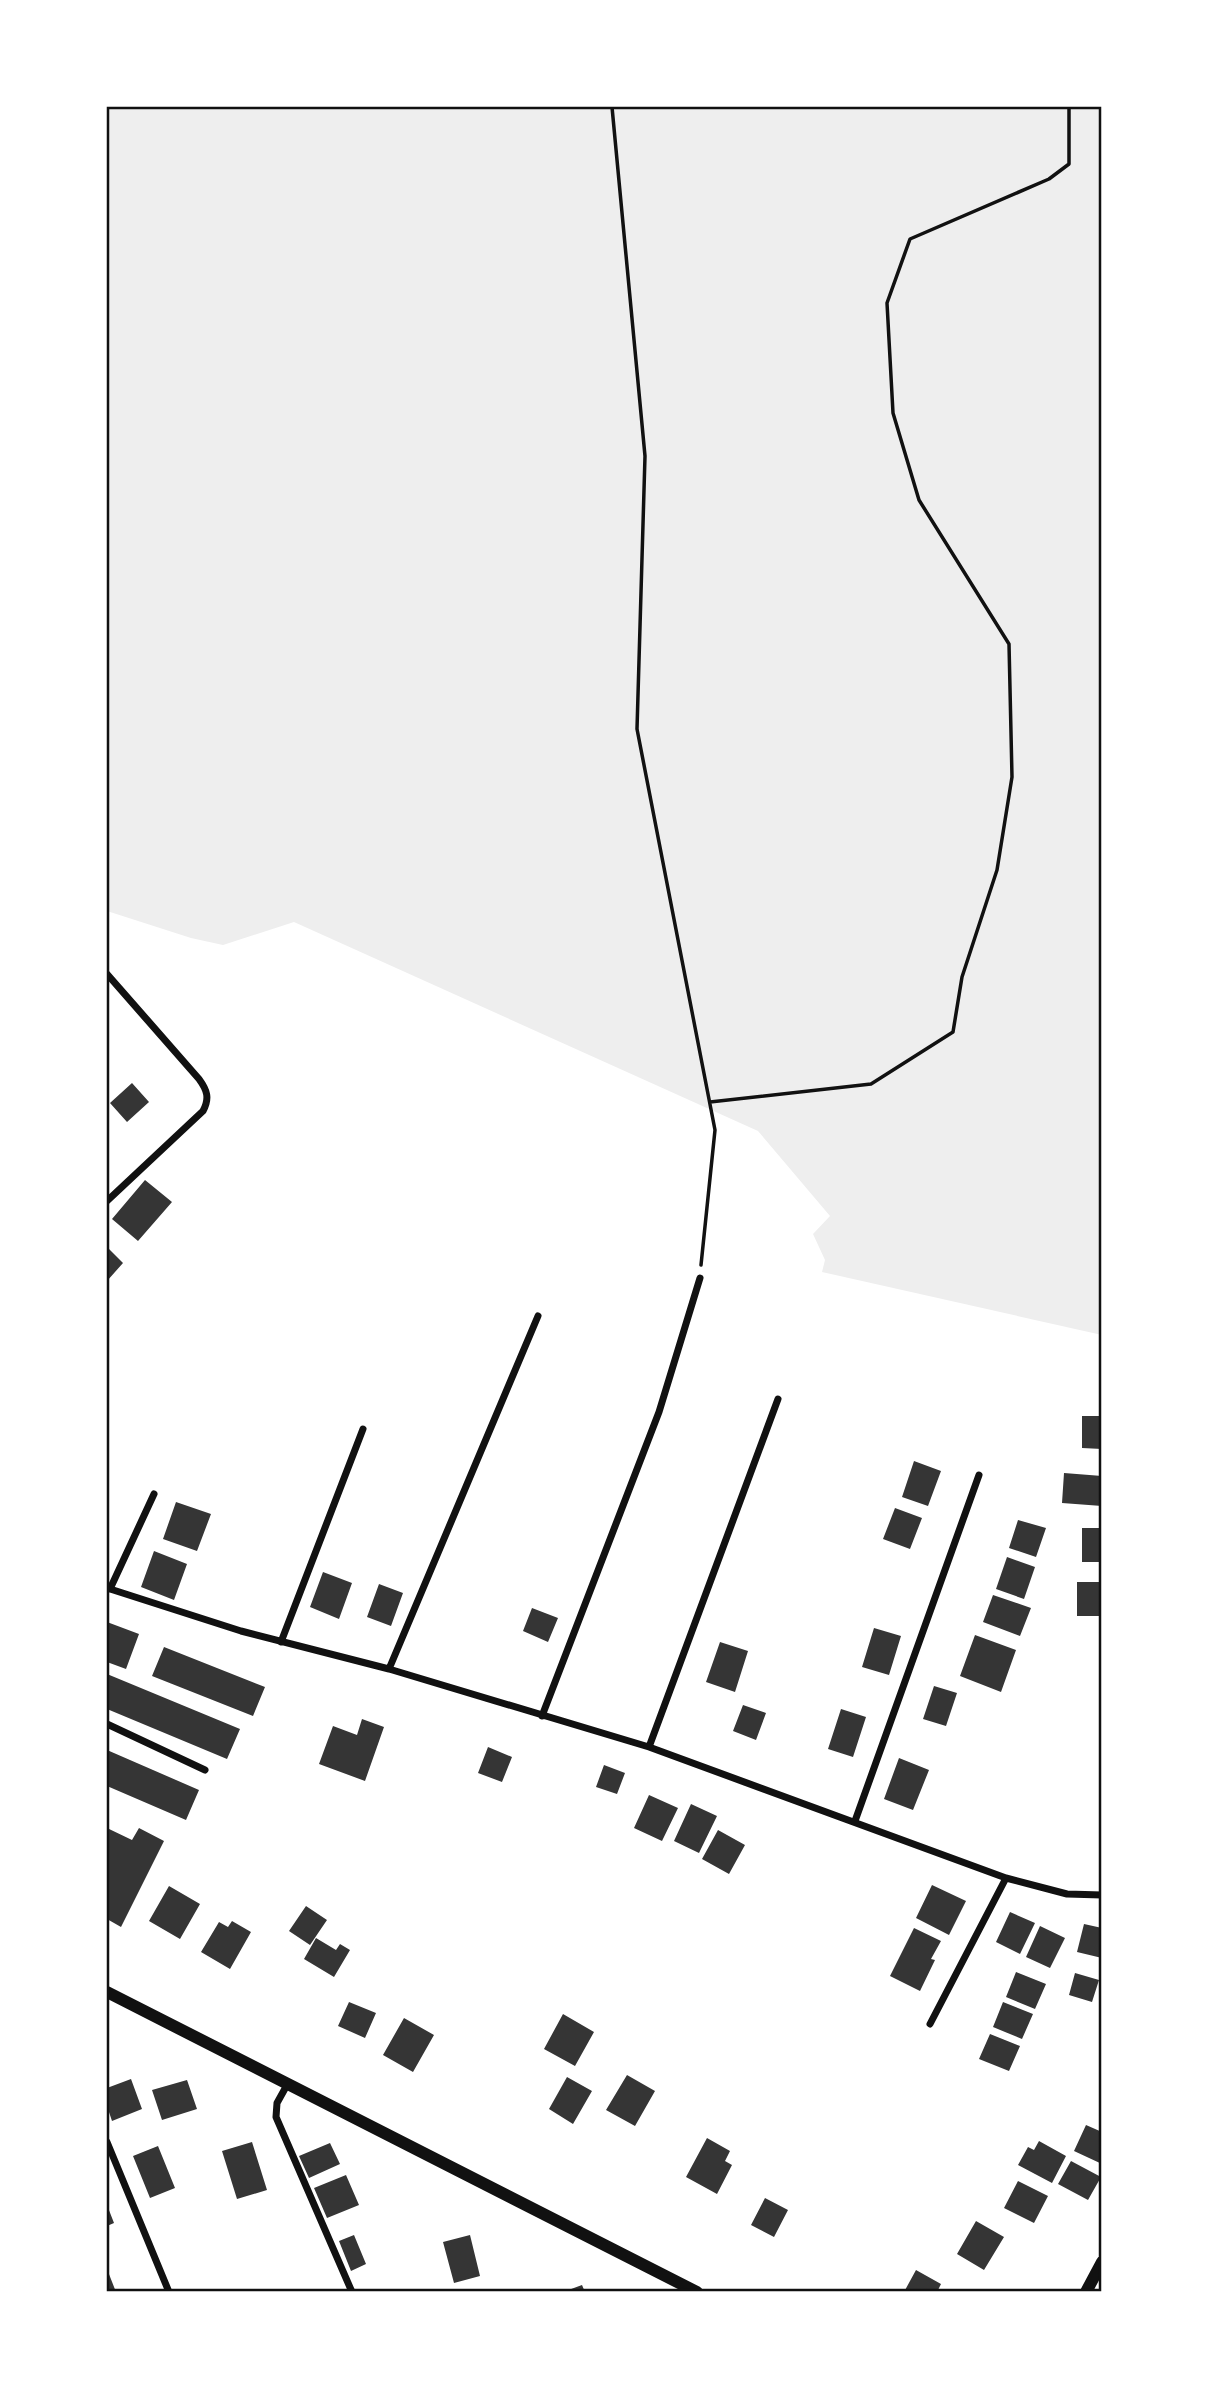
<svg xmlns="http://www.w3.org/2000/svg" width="1209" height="2399" font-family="'PT Sans Narrow',sans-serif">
	<rect width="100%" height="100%" fill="#fff"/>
	<!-- green -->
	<path fill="#eee" d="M 107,107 L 1102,107 L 1102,1335 L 822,1272 L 825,1260 L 813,1234 L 830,1216 L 758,1131 L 294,922 L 223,945 L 191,938 L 107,911 Z"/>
	<!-- building -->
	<path fill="#353535" d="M 132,1083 L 149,1102 L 127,1122 L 110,1103 Z
		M 145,1180 L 172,1202 L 138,1241 L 112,1219 Z
		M 107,1247 L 123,1263 L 107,1281 Z
		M 1082,1416 L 1102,1416 L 1102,1449 L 1082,1448 Z
		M 914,1461 L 941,1471 L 928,1506 L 902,1497 Z
		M 1064,1473 L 1102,1476 L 1102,1506 L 1062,1503 Z
		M 176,1502 L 211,1514 L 197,1551 L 163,1539 Z
		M 895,1508 L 922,1518 L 910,1549 L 883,1539 Z
		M 1018,1520 L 1046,1528 L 1036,1557 L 1009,1548 Z
		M 1082,1528 L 1102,1528 L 1102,1562 L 1082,1562 Z
		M 154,1551 L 187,1564 L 174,1600 L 141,1587 Z
		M 1007,1557 L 1035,1567 L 1024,1599 L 996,1589 Z
		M 323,1572 L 352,1583 L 339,1619 L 310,1607 Z
		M 1077,1582 L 1102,1582 L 1102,1616 L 1077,1616 Z
		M 379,1584 L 403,1593 L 391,1626 L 367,1617 Z
		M 993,1595 L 1031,1608 L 1020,1636 L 983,1622 Z
		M 532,1608 L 558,1618 L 548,1642 L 523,1631 Z
		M 107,1622 L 139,1634 L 126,1669 L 107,1662 Z
		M 874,1628 L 901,1636 L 889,1675 L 862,1667 Z
		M 975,1635 L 1016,1650 L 1001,1692 L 960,1676 Z
		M 720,1642 L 748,1651 L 735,1692 L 706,1682 Z
		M 164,1647 L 265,1687 L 253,1716 L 152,1676 Z
		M 107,1674 L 240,1729 L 227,1759 L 107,1709 Z
		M 934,1686 L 957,1693 L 946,1726 L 923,1719 Z
		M 743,1705 L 766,1713 L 756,1740 L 733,1731 Z
		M 841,1709 L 866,1717 L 853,1757 L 828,1749 Z
		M 362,1719 L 384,1727 L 365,1781 L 319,1764 L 333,1726 L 357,1735 Z
		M 488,1747 L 512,1757 L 502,1782 L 478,1773 Z
		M 107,1750 L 199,1790 L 186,1820 L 107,1786 Z
		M 899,1758 L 929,1770 L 913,1810 L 884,1799 Z
		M 604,1765 L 625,1773 L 617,1794 L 596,1787 Z
		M 649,1795 L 678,1808 L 662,1841 L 634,1828 Z
		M 691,1804 L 717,1816 L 699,1853 L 674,1841 Z
		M 107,1828 L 132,1840 L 139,1828 L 164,1841 L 121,1927 L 107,1919 Z
		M 718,1830 L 745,1845 L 729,1874 L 702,1859 Z
		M 932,1885 L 966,1901 L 949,1935 L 916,1918 Z
		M 169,1886 L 200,1904 L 180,1939 L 149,1921 Z
		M 306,1906 L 327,1920 L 310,1945 L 289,1931 Z
		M 1010,1912 L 1035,1923 L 1020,1954 L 996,1942 Z
		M 232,1921 L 251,1932 L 230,1969 L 201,1952 L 219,1922 L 228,1927 Z
		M 1084,1924 L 1102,1928 L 1102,1958 L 1077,1952 Z
		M 1040,1926 L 1065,1938 L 1050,1968 L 1026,1957 Z
		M 914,1928 L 941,1941 L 931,1959 L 935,1960 L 920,1991 L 890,1976 Z
		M 316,1938 L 336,1950 L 340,1944 L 350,1950 L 334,1977 L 304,1959 Z
		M 1016,1972 L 1046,1984 L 1035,2009 L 1006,1997 Z
		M 1075,1973 L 1099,1980 L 1092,2002 L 1069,1995 Z
		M 349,2002 L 376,2013 L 365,2038 L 338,2026 Z
		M 1003,2002 L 1033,2014 L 1022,2039 L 993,2027 Z
		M 563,2014 L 594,2032 L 575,2066 L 544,2049 Z
		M 404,2018 L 434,2035 L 413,2072 L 383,2055 Z
		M 990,2034 L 1020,2046 L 1009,2071 L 979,2059 Z
		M 627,2075 L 655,2091 L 635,2126 L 606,2110 Z
		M 567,2077 L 592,2091 L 573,2124 L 549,2109 Z
		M 131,2079 L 142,2109 L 112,2121 L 107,2106 L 107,2088 Z
		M 187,2080 L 197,2109 L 162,2120 L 152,2090 Z
		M 1086,2125 L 1102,2132 L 1102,2164 L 1074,2151 Z
		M 707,2138 L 730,2151 L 725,2161 L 732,2165 L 717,2194 L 686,2177 Z
		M 1039,2141 L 1066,2156 L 1052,2183 L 1018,2165 L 1028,2147 L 1034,2150 Z
		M 252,2142 L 267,2190 L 237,2199 L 222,2151 Z
		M 330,2143 L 340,2164 L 309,2178 L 299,2156 Z
		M 158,2146 L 175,2188 L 150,2198 L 133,2156 Z
		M 1071,2161 L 1101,2177 L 1088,2200 L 1058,2184 Z
		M 346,2175 L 359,2205 L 327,2218 L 314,2188 Z
		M 1018,2181 L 1048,2196 L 1034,2223 L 1004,2208 Z
		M 765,2198 L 788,2210 L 774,2237 L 751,2225 Z
		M 107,2205 L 114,2223 L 107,2226 Z
		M 976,2221 L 1004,2237 L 984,2270 L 957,2254 Z
		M 354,2235 L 366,2264 L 351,2271 L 339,2241 Z
		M 470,2235 L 480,2276 L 454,2283 L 443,2242 Z
		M 107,2269 L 116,2292 L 107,2292 Z
		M 916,2270 L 941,2284 L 937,2292 L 904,2292 Z
		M 582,2285 L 585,2292 L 563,2292 Z"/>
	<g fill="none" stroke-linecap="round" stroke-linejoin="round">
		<!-- path -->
		<path stroke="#111" stroke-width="3.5" d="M 612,107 L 645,456 L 637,729 L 715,1130 L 701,1265
			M 710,1102 L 871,1084 L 953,1032 L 962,977 L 997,870 L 1012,777 L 1009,644 L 919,500 L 893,413 L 887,303 L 910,239 L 1049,179 L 1069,164 L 1069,107"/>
		<!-- minor -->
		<path stroke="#111" stroke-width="7" d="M 107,974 L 199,1079 C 207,1090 210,1098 203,1111 L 107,1201
			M 107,1588 L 241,1631 L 389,1669 L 649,1747 L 1006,1878 L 1067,1894 L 1102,1895
			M 110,1589 L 154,1494
			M 281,1642 L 363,1429
			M 389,1669 L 538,1316
			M 542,1716 L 659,1412 L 700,1278
			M 107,1724 L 205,1770
			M 649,1747 L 778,1399
			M 855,1821 L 979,1475
			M 930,2024 L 1006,1878
			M 287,2085 L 277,2103 L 276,2117 L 352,2292
			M 107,2142 L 169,2292"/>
		<!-- secondary -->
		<path stroke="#111" stroke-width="12" d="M 107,1992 L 697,2292
			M 1086,2292 L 1102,2262"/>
	</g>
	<!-- border -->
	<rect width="1209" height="2399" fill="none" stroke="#ffffff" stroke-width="217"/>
	<rect x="108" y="108" width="992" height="2182" fill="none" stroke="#111" stroke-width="2.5"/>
</svg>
